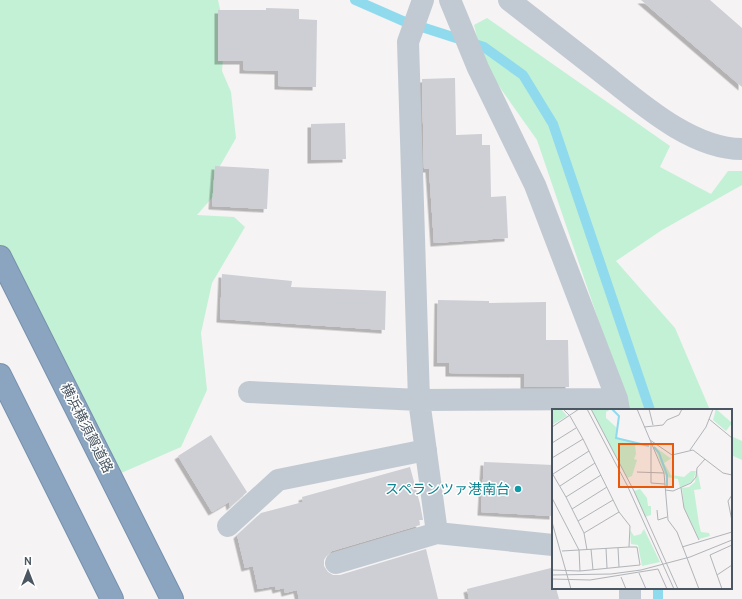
<svg xmlns="http://www.w3.org/2000/svg" width="742" height="599" font-family="Cabin,'Noto Sans JP',sans-serif">
	<defs>
		<filter id="shadow"><feDropShadow dx="-3.5" dy="3.5" stdDeviation="0" flood-color="#0004"/></filter>
	</defs>
	<rect width="100%" height="100%" fill="#f5f3f3"/>
	<!-- green -->
	<path fill="#c3f1d5" d="M 0,0 L 218,0 L 225,32 L 222,71 L 231,92 L 236,138 L 216,173 L 218,191 L 197,215 L 234,217 L 245,227 L 212,283 L 201,333 L 207,390 L 181,447 L 112,477 L 0,257 Z
		M 487,18 L 670,146 L 660,167 L 711,194 L 728,171 L 742,171 L 742,185 L 662,230 L 616,261 L 675,328 L 710,410 L 629,410 L 537,140 L 484,65 L 474,25 Z
		M 731,436 L 742,441 L 742,460 L 731,455 Z"/>
	<g fill="none" stroke-linecap="round" stroke-linejoin="round">
		<!-- stream -->
		<path stroke="#90daee" stroke-width="10" d="M 355,0 L 403,21 L 484,47 L 523,75 L 553,124 L 650,410
			M 658,599 L 658,588"/>
	</g>
	<!-- building -->
	<path fill="#cdcfd5" filter="url(#shadow)" d="M 641,0 L 710,0 L 742,28 L 742,87 Z
		M 266,8 L 299,9 L 299,19 L 317,20 L 316,87 L 278,86 L 278,71 L 243,70 L 243,61 L 218,61 L 218,10 L 266,10 Z
		M 455,78 L 456,135 L 482,134 L 482,145 L 490,145 L 491,197 L 506,196 L 508,238 L 434,243 L 429,169 L 424,169 L 422,79 Z
		M 345,123 L 346,159 L 311,160 L 311,124 Z
		M 215,166 L 269,169 L 267,209 L 212,206 Z
		M 222,274 L 292,281 L 291,287 L 386,291 L 385,330 L 220,319 Z
		M 438,300 L 489,301 L 489,303 L 546,302 L 546,340 L 568,340 L 569,387 L 524,387 L 524,374 L 449,373 L 449,363 L 437,363 Z
		M 211,435 L 247,492 L 230,507 L 229,502 L 212,512 L 178,456 Z
		M 484,462 L 553,465 L 553,516 L 481,512 Z
		M 410,467 L 420,504 L 423,520 L 419,520 L 420,525 L 332,551 L 327,555 L 324,560 L 324,566 L 328,572 L 333,575 L 340,575 L 426,549 L 438,599 L 299,599 L 297,590 L 285,593 L 284,588 L 276,590 L 275,586 L 258,589 L 253,566 L 245,568 L 237,535 L 261,513 L 303,502 L 302,497 Z
		M 551,568 L 553,588 L 556,588 L 559,599 L 469,599 L 467,589 Z"/>
	<g fill="none" stroke-linecap="round" stroke-linejoin="round">
		<defs>
			<path id="highway" d="M 0,257 L 172,599
				M 0,375 L 112,599"/>
		</defs>
		<!-- highway casing -->
		<use href="#highway" stroke="#7690ad" stroke-width="24"/>
		<!-- minor -->
		<path stroke="#c1cad2" stroke-width="22" d="M 423,0 L 408,42 L 419,400 L 437,533 L 553,545
			M 450,0 L 478,68 L 535,185 L 617,399 L 619,410
			M 509,0 C 538,23 567,45 596,68 C 636,99 689,149 742,149
			M 249,392 L 419,400 L 617,399
			M 228,526 L 278,480 L 426,450
			M 336,563 L 437,533
			M 630,599 L 630,588"/>
		<!-- highway -->
		<use href="#highway" stroke="#8ba5c1" stroke-width="22"/>
	</g>
	<!-- markers -->
	<circle fill="#0f9aa8" stroke="#fff" stroke-width="1.5" cx="518" cy="489" r="4"/>
	<g text-anchor="middle" stroke-width="3" stroke-linejoin="round" paint-order="stroke">
		<!-- street labels -->
		<g font-size="14" fill="#4a5661" stroke="#fff">
			<text transform="translate(87 428) rotate(63)" y="5">横浜横須賀道路</text>
		</g>
		<!-- culture labels -->
		<g font-size="14" fill="#0d838f" stroke="#fff" text-anchor="end">
			<text x="510" y="494">スペランツァ港南台</text>
		</g>
	</g>
	<!-- overview -->
	<g transform="translate(552 409)">
		<rect width="180" height="180" fill="#f5f3f3"/>
		<path d="M 0,0 L 9,0 L 15,7 L 0,16 ZM 39,0 L 59,0 L 54,3 L 54,9 L 65,19 L 64,28 L 83,35 L 84,45 L 82,50 L 85,51 L 80,67 L 75,69 ZM 164,0 L 180,14 L 174,22 L 161,11 ZM 102,37 L 118,49 L 123,47 L 112,54 L 119,66 L 132,68 L 139,62 L 144,62 L 141,72 L 128,79 L 126,70 L 114,68 ZM 145,60 L 149,80 L 142,81 L 147,115 L 149,123 L 157,124 L 158,127 L 147,130 L 132,99 L 130,79 L 137,78 L 143,73 ZM 88,80 L 95,89 L 96,97 L 99,97 L 99,106 L 93,108 L 82,82 ZM 92,120 L 108,153 L 90,157 L 86,136 L 79,135 L 78,121 L 82,127 L 89,125 Z" fill="#c3f1d5"/>
		<path fill="none" stroke="#90daee" stroke-width="2" d="M 60,0 L 67,7 L 64,29 L 97,37M 102,38 L 107,44 L 115,66 L 115,79"/>
		<path fill="none" stroke="#b1b4b9" stroke-width="1" d="M 35,0 L 75,76 L 122,180M 39,0 L 82,82 L 126,180M 85,0 L 112,64 L 116,111 L 125,123 L 147,180M 97,0 L 101,16M 157,10 L 180,29M 0,18 L 27,0M 92,18 L 111,16 L 115,11 L 127,6 L 130,0M 98,31 L 120,46 L 141,41 L 171,64 L 180,66M 99,33 L 99,74 L 113,75M 0,34 L 24,19M 138,41 L 154,18 L 161,0M 0,49 L 31,30M 85,63 L 112,64M 0,64 L 14,88 L 49,66M 1,65 L 37,42M 8,77 L 43,54M 129,79 L 132,99 L 147,131M 113,81 L 121,82 L 139,74 L 144,68 L 145,59 L 153,50M 180,86 L 176,92 L 180,112M 14,88 L 32,124 L 35,141M 0,89 L 27,141 L 28,162M 20,100 L 55,78M 105,101 L 106,111 L 115,108M 26,112 L 61,91M 0,113 L 19,180M 32,124 L 67,103M 130,138 L 180,123M 54,139 L 55,159M 66,139 L 67,158M 39,140 L 41,161M 10,142 L 77,138 L 78,117 L 67,103 L 31,30 L 18,7 L 11,0M 0,161 L 28,162 L 88,156 L 85,138 L 77,138M 87,164 L 94,180M 0,166 L 59,165 L 89,161 L 138,148 L 180,131M 165,166 L 180,156M 69,168 L 74,180M 0,170 L 38,171 L 106,160 L 115,180M 170,180 L 158,146 L 180,136"/>
		<path fill="#e8590c" fill-opacity="0.15" stroke="#e8590c" stroke-width="2" d="M 67,35 L 121,35 L 121,78 L 67,78 Z"/>
		<rect width="180" height="180" fill="none" stroke="#4a5661" stroke-width="2"/>
	</g>
	<!-- north arrow -->
	<g transform="translate(28 571)" stroke="#ffffff" stroke-width="3" paint-order="stroke">
	<path d="M0-3L7 15L0 10L-7 15Z" fill="#4a5661"/>
	<text y="-6" font-size="11" font-weight="bold" text-anchor="middle" fill="#4a5661">N</text>
	</g>
</svg>
